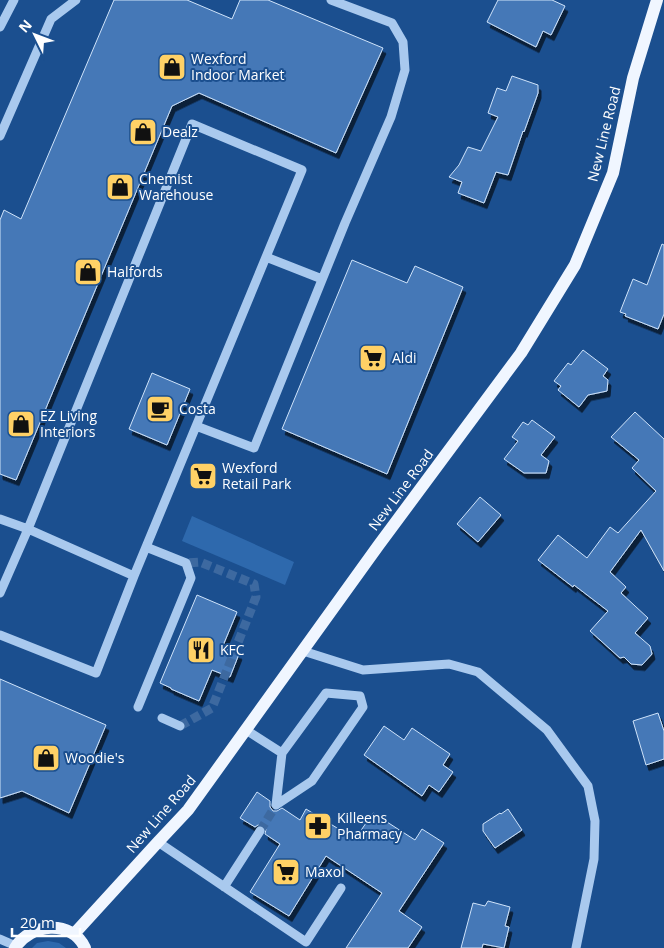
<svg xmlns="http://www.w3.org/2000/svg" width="664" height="948" font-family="'Open Sans',sans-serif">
	<defs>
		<filter id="shadow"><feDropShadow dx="3" dy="5.5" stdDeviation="0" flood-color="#0009"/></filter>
	</defs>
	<rect width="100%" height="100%" fill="#1b4f8f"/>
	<!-- green -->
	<path fill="#2e69ad" d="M 192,516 L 294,562 L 285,585 L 182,541 Z
		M 48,941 L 59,943 L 66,948 L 32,948 L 37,943 Z"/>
	<!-- building -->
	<path fill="#4478b7" stroke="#cfe3fa" filter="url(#shadow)" d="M 114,0 L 187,0 L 232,19 L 240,0 L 268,0 L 383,48 L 336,153 L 199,93 L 172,106 L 16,480 L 0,474 L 0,220 L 4,210 L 21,219 Z
		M 498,0 L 552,0 L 565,6 L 551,35 L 543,31 L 536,47 L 487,22 Z
		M 512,76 L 538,85 L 538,93 L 524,132 L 523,131 L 508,175 L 496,172 L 484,203 L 458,193 L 462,182 L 449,177 L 459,165 L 468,147 L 481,151 L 498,117 L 488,113 L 497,88 L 506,91 Z
		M 662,244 L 664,245 L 664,314 L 658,329 L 625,316 L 626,314 L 620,312 L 633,279 L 647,285 Z
		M 352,260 L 407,283 L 415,266 L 463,287 L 387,474 L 282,429 Z
		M 583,350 L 608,369 L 603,376 L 608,380 L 607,391 L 588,395 L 579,407 L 558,390 L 561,386 L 554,381 L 568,363 L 571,365 Z
		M 152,373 L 190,389 L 167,445 L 129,429 Z
		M 635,412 L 664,439 L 664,571 L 641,530 L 610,572 L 626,587 L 621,593 L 648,618 L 635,633 L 650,646 L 652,654 L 642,665 L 631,664 L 624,657 L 620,658 L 590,631 L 608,611 L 574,585 L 573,587 L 538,560 L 558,535 L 587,558 L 610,527 L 618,533 L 656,491 L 632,468 L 639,460 L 611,437 Z
		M 532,420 L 555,437 L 541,455 L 549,461 L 546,473 L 524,473 L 504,459 L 518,441 L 512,437 L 523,422 L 528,425 Z
		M 480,497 L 501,515 L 478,542 L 457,524 Z
		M 197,595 L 237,612 L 222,648 L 239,654 L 230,677 L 212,670 L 199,701 L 171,689 L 171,688 L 160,683 Z
		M 0,679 L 106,725 L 69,813 L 22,791 L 0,798 Z
		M 658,713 L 664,731 L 664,759 L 646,765 L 633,721 Z
		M 384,726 L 404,740 L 412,728 L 450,754 L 443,765 L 453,772 L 439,792 L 429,785 L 422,796 L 364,755 Z
		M 257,792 L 270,801 L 270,807 L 273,811 L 277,811 L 282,808 L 300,820 L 306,809 L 355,839 L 373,813 L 415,840 L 422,829 L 444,843 L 399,911 L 422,927 L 408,948 L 346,948 L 382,893 L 326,856 L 289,916 L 250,892 L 280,844 L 265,834 L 266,829 L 263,826 L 258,825 L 255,827 L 240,818 Z
		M 508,809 L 522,830 L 495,848 L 483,831 L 483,824 L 500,813 L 501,814 Z
		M 488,901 L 510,907 L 505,926 L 509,927 L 504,948 L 483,944 L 482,948 L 461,948 L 473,903 L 485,906 Z"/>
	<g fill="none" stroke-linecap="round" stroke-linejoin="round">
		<!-- minor-tunnel -->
		<path stroke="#3d69a0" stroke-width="9" stroke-dasharray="9 4.5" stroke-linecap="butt" d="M 180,726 L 212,708 L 256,597 L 254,584 L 200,562 L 186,563
			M 260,831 L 276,805"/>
		<!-- minor -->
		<path stroke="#a9c9ee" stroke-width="9" d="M 0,27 L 14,0
			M 0,136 L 51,19 L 76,0
			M 266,257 L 322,279
			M 196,426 L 254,448 L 345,223 L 391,117 L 405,70 L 403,42 L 392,23 L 331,0
			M 0,519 L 28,529 L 134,576 L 302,170 L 192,124 L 28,529 L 0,593
			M 0,635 L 96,673 L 134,576
			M 303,651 L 363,670 L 449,664 L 478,672 L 547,730 L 588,786 L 595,821 L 594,859 L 576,948
			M 326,693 L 360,696 L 363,707 L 312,781 L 276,805 L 282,753 Z
			M 138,707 L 191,578 L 186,563 L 146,547
			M 162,718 L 180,726
			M 246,730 L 282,753
			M 158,842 L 306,942 L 341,888
			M 224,887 L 260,831
			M 0,939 L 16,946"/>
		<!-- major -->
		<path stroke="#f0f6ff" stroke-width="12" d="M 74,934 L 158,842 L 188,810 L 378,546 L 521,353 L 575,265 L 613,173 L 633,78 L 657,0
			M 15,948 C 30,923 72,919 85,948"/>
	</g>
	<!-- icons -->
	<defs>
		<symbol id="shop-square" viewBox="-11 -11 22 22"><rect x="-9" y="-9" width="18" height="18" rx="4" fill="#ffd166" stroke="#1b4f8f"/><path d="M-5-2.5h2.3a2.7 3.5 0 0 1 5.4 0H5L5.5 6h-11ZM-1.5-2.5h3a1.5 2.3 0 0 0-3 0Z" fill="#111"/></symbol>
		<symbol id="supermarket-square" viewBox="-11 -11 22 22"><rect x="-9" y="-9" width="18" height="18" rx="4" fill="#ffd166" stroke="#1b4f8f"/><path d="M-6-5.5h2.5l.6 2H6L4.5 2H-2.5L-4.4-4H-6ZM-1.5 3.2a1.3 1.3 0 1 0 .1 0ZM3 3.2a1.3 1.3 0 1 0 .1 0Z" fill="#111"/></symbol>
		<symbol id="cafe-square" viewBox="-11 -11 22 22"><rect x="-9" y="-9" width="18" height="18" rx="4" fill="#ffd166" stroke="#1b4f8f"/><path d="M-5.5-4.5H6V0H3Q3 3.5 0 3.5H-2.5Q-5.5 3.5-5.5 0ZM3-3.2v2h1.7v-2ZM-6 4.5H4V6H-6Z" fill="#111"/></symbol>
		<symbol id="restaurant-square" viewBox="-11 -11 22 22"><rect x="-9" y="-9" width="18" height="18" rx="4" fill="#ffd166" stroke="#1b4f8f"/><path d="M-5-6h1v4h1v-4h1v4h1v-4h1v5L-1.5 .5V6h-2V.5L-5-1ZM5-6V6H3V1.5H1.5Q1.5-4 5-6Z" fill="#111"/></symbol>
		<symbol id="pharmacy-square" viewBox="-11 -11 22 22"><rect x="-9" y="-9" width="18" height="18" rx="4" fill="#ffd166" stroke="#1b4f8f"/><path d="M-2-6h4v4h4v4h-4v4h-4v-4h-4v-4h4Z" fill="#111"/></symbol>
	</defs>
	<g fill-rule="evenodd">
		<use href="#shop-square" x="156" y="51" width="32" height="32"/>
		<use href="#shop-square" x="127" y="116" width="32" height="32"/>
		<use href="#shop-square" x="104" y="171" width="32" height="32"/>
		<use href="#shop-square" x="72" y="256" width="32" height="32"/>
		<use href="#supermarket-square" x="357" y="342" width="32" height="32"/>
		<use href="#cafe-square" x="144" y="393" width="32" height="32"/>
		<use href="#shop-square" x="5" y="408" width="32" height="32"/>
		<use href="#supermarket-square" x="187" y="460" width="32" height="32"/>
		<use href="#restaurant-square" x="185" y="634" width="32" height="32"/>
		<use href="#shop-square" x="30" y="742" width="32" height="32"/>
		<use href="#pharmacy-square" x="302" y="810" width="32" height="32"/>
		<use href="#supermarket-square" x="270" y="856" width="32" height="32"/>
	</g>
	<g text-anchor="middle" stroke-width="4" stroke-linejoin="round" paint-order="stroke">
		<!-- poi labels -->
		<g font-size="14" fill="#fff" stroke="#1b4f8f" text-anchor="start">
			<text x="191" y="64">Wexford<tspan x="191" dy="16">Indoor Market</tspan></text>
			<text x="162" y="137">Dealz</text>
			<text x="139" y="184">Chemist<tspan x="139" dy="16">Warehouse</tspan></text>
			<text x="107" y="277">Halfords</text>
			<text x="392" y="363">Aldi</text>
			<text x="179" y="414">Costa</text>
			<text x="40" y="421">EZ Living<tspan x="40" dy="16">Interiors</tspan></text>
			<text x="222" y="473">Wexford<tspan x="222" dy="16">Retail Park</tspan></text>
			<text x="220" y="655">KFC</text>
			<text x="65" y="763">Woodie's</text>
			<text x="337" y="823">Killeens<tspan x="337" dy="16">Pharmacy</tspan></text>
			<text x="305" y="877">Maxol</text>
		</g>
		<!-- street labels -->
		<g font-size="14" fill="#fff" stroke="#1b4f8f">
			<text transform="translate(604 134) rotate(-76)" y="5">New Line Road</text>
			<text transform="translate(401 490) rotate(-53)" y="5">New Line Road</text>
			<text transform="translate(161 814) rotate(-49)" y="5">New Line Road</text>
		</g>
	</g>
	<!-- north arrow -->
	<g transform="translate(35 35) rotate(312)" stroke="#1b4f8f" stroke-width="4" paint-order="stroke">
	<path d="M0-4L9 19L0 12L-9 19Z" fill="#ffffff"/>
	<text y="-8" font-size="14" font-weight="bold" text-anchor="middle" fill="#ffffff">N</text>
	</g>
	<!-- scale -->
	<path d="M12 928v8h68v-8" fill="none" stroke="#ffffff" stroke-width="2.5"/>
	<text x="20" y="928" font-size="15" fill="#ffffff" stroke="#1b4f8f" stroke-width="4" paint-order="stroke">20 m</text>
</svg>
